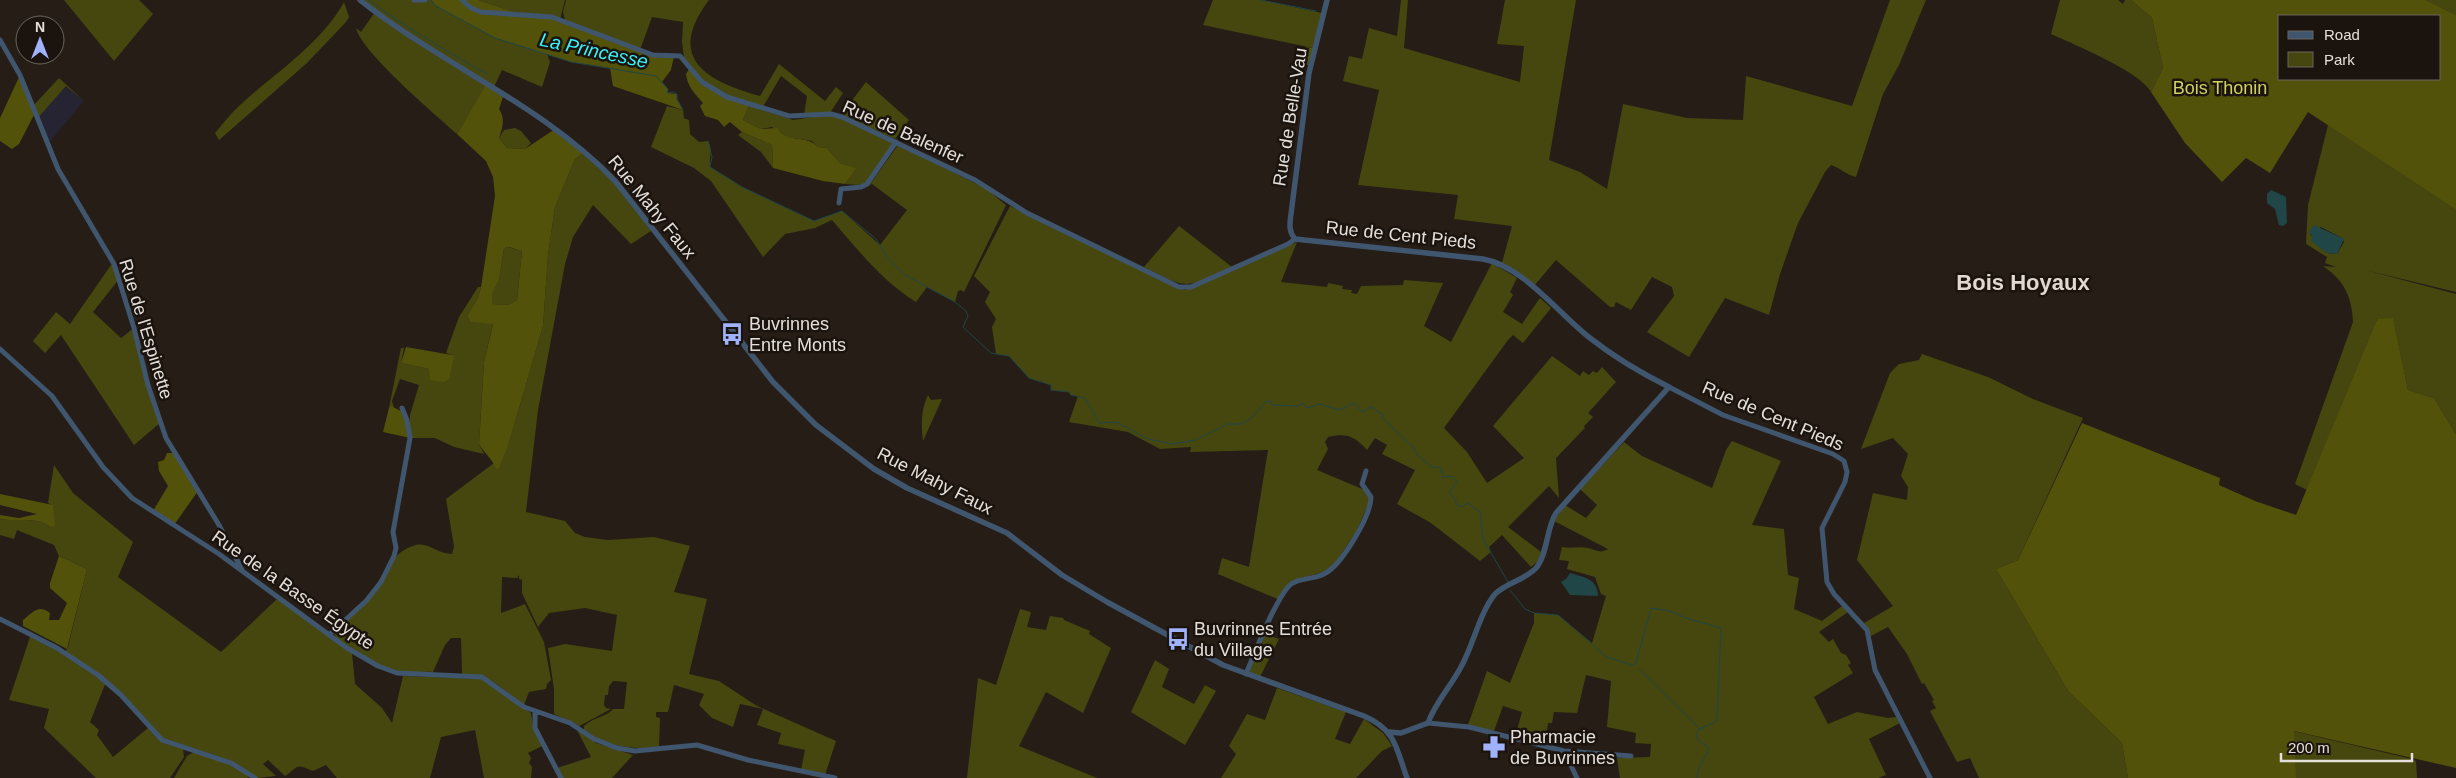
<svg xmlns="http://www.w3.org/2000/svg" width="2456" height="778" font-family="Helvetica,sans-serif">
	<rect width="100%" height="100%" fill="#251d16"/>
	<!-- industrial -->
	<path fill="#262333" d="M 66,86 L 84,101 L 47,145 L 37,119 Z"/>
	<!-- green -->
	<path fill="#46470f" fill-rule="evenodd" d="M 64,0 L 139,0 L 153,14 L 114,61 Z
		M 360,0 L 431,0 L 436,6 L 495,38 L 547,54 L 550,62 L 542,87 L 502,70 L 494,87 L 487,84 L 457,134 C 435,114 363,54 356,28 L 361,32 L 375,12 Z
		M 478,0 L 565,0 L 560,20 L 518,13 Z
		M 566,0 L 709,0 C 666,57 704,81 760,96 L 779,64 L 825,101 L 836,87 L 843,93 L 830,113 L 804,115 L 807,96 L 781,76 L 763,107 L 729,96 L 707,85 L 684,58 L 682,42 L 683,22 L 652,17 L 640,50 L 565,20 L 563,12 Z
		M 1213,0 L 1261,0 L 1322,13 L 1313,48 L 1203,25 Z
		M 1401,0 L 1408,0 L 1404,48 L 1520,82 L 1524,46 L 1497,44 L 1505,0 L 1576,0 L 1549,160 L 1580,172 L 1607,189 L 1623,104 L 1687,118 L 1743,120 L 1746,76 L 1852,106 L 1890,0 L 1926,0 L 1899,65 L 1883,94 L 1856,177 C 1847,175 1840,168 1831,165 L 1825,172 L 1798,223 L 1780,274 L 1769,315 L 1725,298 L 1689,357 L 1647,332 L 1674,296 L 1672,287 L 1652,277 L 1631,310 L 1616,302 L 1614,307 L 1610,307 L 1556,260 L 1534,286 L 1502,263 L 1512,226 L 1454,219 L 1458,195 L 1358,185 L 1379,90 L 1343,81 L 1349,56 L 1362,59 L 1369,28 L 1397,36 Z
		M 2060,0 L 2118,0 L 2123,4 L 2125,0 L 2131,0 L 2152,18 L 2163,68 L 2151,92 C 2141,72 2073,44 2051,34 Z
		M 2426,0 L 2456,0 L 2456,15 Z
		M 344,2 L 349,17 L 346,22 L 307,63 L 219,140 L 215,133 C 223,124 231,113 240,105 C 275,73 321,44 344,2 Z
		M 59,78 L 84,101 L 66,86 L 37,119 L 33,106 Z
		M 866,82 L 909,120 L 895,139 L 841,115 Z
		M 667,106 L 683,110 L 684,118 L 689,120 L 690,134 L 699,142 L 708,141 C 713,149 709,158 710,167 L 742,187 L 814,221 L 842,211 L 880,245 L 907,210 L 872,184 L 869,186 L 898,145 L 985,188 L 1006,205 L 964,292 L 961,290 L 958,291 L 955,302 L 927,287 L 916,302 C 882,281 857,249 832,220 L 815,228 L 785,234 L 763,257 L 711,181 L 694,168 L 651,147 Z
		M 749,106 L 793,120 L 826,115 L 837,117 L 893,143 L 867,181 L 860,185 L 845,184 L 857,168 L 840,163 L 827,148 L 818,147 L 812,141 L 787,137 L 772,127 L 761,129 L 743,120 Z
		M 2328,125 L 2456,210 L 2456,292 L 2365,270 L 2456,294 L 2456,434 L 2434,398 L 2408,390 L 2393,319 L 2377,319 L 2307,490 L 2295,484 L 2353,322 C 2352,297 2344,280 2323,266 L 2336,267 L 2325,263 L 2327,257 L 2306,244 L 2308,205 ZM 2321,227 L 2342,238 L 2344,242 L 2337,254 L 2327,253 L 2310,234 Z
		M 515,128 L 521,131 L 531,143 L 525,149 L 507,148 L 499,138 L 504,130 Z
		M 742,132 L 772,145 L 773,168 L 761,152 L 738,135 Z
		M 583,154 L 613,182 L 651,231 L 631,244 L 593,205 L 573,237 L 565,264 L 538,410 L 526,512 L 565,521 L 575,533 L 585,537 L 608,540 L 654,537 L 690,546 L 674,592 L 707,599 L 689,674 L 719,681 L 757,706 L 836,741 L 825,775 L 801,770 L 805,750 L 778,744 L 781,733 L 757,725 L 763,709 L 740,704 L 733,727 L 712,718 L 699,705 L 704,694 L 674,685 L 668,712 L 656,712 L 656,717 L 660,718 L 659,747 C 632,750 607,747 584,730 L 584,726 C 593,717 607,717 613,709 L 624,709 L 627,682 L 613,681 L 609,686 L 608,695 L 605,695 L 604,705 L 606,708 L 611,709 L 583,724 L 579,726 L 554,714 L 554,689 L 548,648 L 565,644 L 612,651 L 617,615 L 585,608 L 549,613 L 538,627 L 522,593 L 522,580 L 519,579 L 519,575 L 517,578 L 502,577 L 501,613 L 525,604 L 544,642 L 551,680 L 547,684 L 546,689 L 529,692 L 524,705 C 502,690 491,673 462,674 L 461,638 L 451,638 L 445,645 L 433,672 C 421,671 409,674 398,671 C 381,667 343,648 334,634 C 341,623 355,616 364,605 C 379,585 389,551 416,545 C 429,542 437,554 452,554 L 454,546 L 446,499 L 494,463 L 496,468 L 509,443 L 543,326 L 548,255 L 555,207 L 575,159 Z
		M 1010,206 L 1185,290 L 1297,242 L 1281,282 L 1327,287 L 1328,283 L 1343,286 L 1342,289 L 1352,290 L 1351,293 L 1357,294 L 1361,286 L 1403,285 L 1404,280 L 1443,283 L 1424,326 L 1451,342 L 1492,263 L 1517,278 L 1510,292 L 1513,295 L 1503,312 L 1522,324 L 1540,298 L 1551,308 L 1523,343 L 1513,335 L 1508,340 L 1444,428 L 1467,452 L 1487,483 L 1524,458 L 1493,426 L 1552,356 L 1580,376 L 1583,371 L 1589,375 L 1593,371 L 1597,373 L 1602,367 L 1616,382 L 1588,413 L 1593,417 L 1584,426 L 1585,428 L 1556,458 L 1559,498 L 1549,486 L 1508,527 L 1541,552 L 1537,562 L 1531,567 L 1502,535 L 1489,547 L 1491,552 L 1480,561 L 1431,523 L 1397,504 L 1415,470 L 1382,454 L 1387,445 L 1375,438 L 1367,450 C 1354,436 1347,433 1328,437 L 1325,442 L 1328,449 L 1317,470 L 1367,491 L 1370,501 L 1356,532 L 1338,559 L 1326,571 L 1296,580 L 1280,600 L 1218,574 L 1222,558 L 1249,567 L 1268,450 L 1190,452 L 1191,447 L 1160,449 L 1128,432 L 1069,422 L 1078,396 L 1071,395 L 1069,392 L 1051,390 L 1051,385 L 1029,378 L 1009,356 L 996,354 L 992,327 L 996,319 L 985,302 L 990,292 L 974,276 Z
		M 1179,226 L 1232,267 C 1185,288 1190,291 1144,267 Z
		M 508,247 L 522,251 L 517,300 L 508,305 L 492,304 L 492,295 L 499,280 L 504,248 Z
		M 114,264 L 119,279 L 93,312 L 121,338 L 134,328 L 160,423 L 134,445 L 61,335 L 45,353 L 33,341 L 56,312 L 70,324 L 111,265 Z
		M 478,287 L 481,287 L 478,298 L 467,316 L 470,322 L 493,323 L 484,362 L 479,444 L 484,454 L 454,447 L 435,438 L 410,438 L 410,415 L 419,385 L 400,379 L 392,401 L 394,408 L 389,408 L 401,348 L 404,348 L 401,363 L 429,369 L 452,355 L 446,353 L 459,317 Z
		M 1922,354 L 1988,377 L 2033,399 L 2083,418 L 2018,560 L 1996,569 L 2068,691 L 2122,743 L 2128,778 L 1979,778 L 1970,758 L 1957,762 L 1930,711 L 1936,708 L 1932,701 L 1934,700 L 1924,683 L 1922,684 L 1907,654 L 1888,627 L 1871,636 L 1864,623 L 1893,606 L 1857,560 L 1873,493 L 1907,500 L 1908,487 L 1901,476 L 1908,454 L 1893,438 L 1861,449 L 1890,373 L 1899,364 L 1919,360 Z
		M 928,395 L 931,400 L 942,399 L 923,441 C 921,424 921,410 928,395 Z
		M 1732,441 L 1781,461 L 1752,525 L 1784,529 L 1788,575 L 1799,578 L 1794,609 L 1822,621 L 1842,606 L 1848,612 L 1819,632 L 1829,642 L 1833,639 L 1841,653 L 1846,655 L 1851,663 L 1848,665 L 1853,673 L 1814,697 L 1828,724 L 1857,712 L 1888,718 L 1896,717 L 1900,723 L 1869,739 L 1886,775 L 1878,778 L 1620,778 L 1617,758 L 1650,757 L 1651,744 L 1635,743 L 1636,733 L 1607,727 L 1611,681 L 1586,675 L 1577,713 L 1554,712 L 1552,723 L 1548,723 L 1545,746 L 1515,737 L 1522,712 L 1503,706 L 1494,731 L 1468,725 L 1487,671 L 1510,683 L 1534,623 L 1534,613 L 1558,615 L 1592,643 L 1606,596 L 1601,594 L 1595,577 L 1567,569 L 1569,561 L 1559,560 L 1562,547 C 1571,549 1580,546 1588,548 C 1597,550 1600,554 1608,549 L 1554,521 L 1565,505 L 1586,518 L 1597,505 L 1580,489 L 1624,442 L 1642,456 L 1712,488 L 1726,450 Z
		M 54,465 L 73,493 L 133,542 L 118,577 L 221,652 L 277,599 L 352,653 L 355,684 L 382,708 L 392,723 L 403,676 L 483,679 L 531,713 L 533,726 L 542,746 L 528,753 L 531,758 L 529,763 L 532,767 L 531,778 L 484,778 L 475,730 L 441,737 L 430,778 L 337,778 L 326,765 L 313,771 C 294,763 300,766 285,776 L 268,760 L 263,764 L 276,776 L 256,778 L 242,768 L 164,739 L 106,682 L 90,722 L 99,730 L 97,735 L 113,757 L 148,728 L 157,738 L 183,749 L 184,757 L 170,778 L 96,778 L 44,728 L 49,709 L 9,700 L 31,634 L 65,652 L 68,647 L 87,569 L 59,556 L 54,545 L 17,530 L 14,539 L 0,535 L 0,519 C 14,522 39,516 50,527 L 52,505 L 48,503 Z
		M 1020,609 L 1031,612 L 1027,627 L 1046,630 L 1050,616 L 1063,618 L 1064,620 L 1090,631 L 1089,634 L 1111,648 L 1083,713 L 1046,692 L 1019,746 L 1097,778 L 967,778 L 978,678 L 996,685 Z
		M 1265,634 L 1279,639 L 1260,677 L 1251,674 L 1249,670 Z
		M 1155,660 L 1169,669 L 1162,687 L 1194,704 L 1205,685 L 1216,691 L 1185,745 L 1131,712 Z
		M 1277,688 L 1346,712 L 1335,739 L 1350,744 L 1364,719 L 1383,733 L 1392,746 L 1382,751 L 1356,778 L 1221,778 L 1236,754 L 1229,746 L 1247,714 L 1265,720 Z
		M 576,728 L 596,743 L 633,755 L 612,778 L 563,778 L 557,768 L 591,757 Z
		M 2293,731 L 2412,759 L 2416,761 L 2417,778 L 2295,778 Z
		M 194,752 L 219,759 L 250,776 L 247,778 L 174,778 L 187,756 Z"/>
	<!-- forest -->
	<path fill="#52520a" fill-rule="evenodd" d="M 431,0 L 478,0 L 518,13 L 543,15 L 650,54 L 674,56 L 671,70 L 662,82 L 668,89 L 668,93 L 677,94 L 677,99 L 683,110 L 613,86 L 610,68 L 571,62 L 495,38 L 436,6 Z
		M 2131,0 L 2426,0 L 2456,15 L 2456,210 L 2308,112 L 2270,173 L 2246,158 L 2222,182 L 2185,143 L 2151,92 L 2163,68 L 2152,18 ZM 2280,16 L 2440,16 L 2440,79 L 2280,79 Z
		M 1305,47 L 1313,48 L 1308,65 L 1304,65 Z
		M 689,69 L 699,81 L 749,106 L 743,120 L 761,129 L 777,128 C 787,144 806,134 818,147 L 827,148 L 840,163 L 857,168 L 845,184 L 823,181 L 773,168 L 772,145 L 742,132 L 730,122 L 724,127 L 718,120 L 705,116 L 700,106 L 703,103 C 695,94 687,86 686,74 Z
		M 20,75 L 35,113 L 19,144 L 12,149 L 0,141 L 0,118 Z
		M 487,83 L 504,94 L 499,109 C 506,119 502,129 499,138 L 507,148 L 525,149 L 552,131 L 557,131 L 583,154 L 575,159 L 555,207 L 548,255 L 543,326 L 509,443 L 499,468 L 496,469 C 492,458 484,453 479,444 L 484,362 L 493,324 L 470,322 L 467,316 L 478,298 L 481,287 L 495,196 L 493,177 L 486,161 L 457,134 ZM 509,247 L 522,251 L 517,300 L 508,305 L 492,304 L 492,295 L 499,280 L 504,248 Z
		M 2393,318 L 2408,390 L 2434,398 L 2456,434 L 2456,768 L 2294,731 L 2296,778 L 2128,778 L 2122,743 L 2068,691 L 1996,569 L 2018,560 L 2082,423 L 2220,478 L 2219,485 L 2255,501 L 2296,515 L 2377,319 Z
		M 406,347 L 452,355 L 454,357 L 449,379 L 444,382 L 430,380 L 429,369 L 401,363 Z
		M 391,406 L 403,412 L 410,438 L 383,432 L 389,408 Z
		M 167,453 L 173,453 L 198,491 L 174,525 L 153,511 L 168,486 L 159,471 L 158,462 L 164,460 Z
		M 0,494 L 53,505 L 55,526 L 50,527 C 39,516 14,522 0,519 L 0,515 L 19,518 L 37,514 L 0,505 Z
		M 59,556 L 87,569 L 67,649 L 23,626 L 23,620 C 33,612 39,604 50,613 L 49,620 L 59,620 L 67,603 L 50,588 L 50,583 Z"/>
	<!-- water -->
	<path fill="#204648" d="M 2271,190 L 2286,197 L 2287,223 L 2283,226 L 2279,225 L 2275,209 L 2267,203 L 2267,194 Z
		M 2314,225 L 2344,239 L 2337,254 L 2327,253 L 2311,241 L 2312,236 L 2309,232 Z
		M 1570,573 C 1584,577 1598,579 1598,596 L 1570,595 L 1561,582 L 1566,579 Z"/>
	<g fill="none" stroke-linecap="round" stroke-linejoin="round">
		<!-- stream -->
		<path stroke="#204648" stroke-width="1" d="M 369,0 C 406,28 447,51 487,74
			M 431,0 L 436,6 L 495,38 L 571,62 L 656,76 L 668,89 L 667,93 L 673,92 L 677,94 L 677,99 L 683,110
			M 1261,0 L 1316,11
			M 708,141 L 712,157 L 710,167 L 742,187 L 814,221 L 842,211 L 876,239 L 887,257 L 905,275 L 955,302 L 966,311 L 968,316 L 963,327 L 991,353 L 1009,356 L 1029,378 L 1051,385 L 1051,390 L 1069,392 L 1071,395 L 1085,398 L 1099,423 L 1116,422 L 1148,439 L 1173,444 L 1195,440 L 1228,424 L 1242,424 L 1253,417 L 1265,402 L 1270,401 L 1272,405 L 1298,406 L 1303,403 L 1307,408 L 1319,404 L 1340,410 L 1354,403 L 1362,412 L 1371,407 L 1384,415 L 1382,417 L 1414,448 L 1417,455 L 1432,467 L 1441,468 L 1443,477 L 1452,476 L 1457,482 L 1449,493 L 1456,500 L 1456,504 L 1461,507 L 1468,503 L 1480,512 L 1483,539 L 1508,582
			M 1510,590 L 1525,609 L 1534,613 L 1558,615 L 1607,657 L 1633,665 L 1636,663 L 1651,608 L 1670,611 L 1686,618 L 1721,628 L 1717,721 L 1698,730 L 1696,734 L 1698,740 L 1709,748 C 1706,757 1697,767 1697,778
			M 1639,669 L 1700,729"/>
		<!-- minor -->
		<path stroke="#3f566e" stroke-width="5" d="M 414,0 L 425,0
			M 462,0 L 471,8 L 481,12 L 552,17 L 653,55 L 680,56 L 702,82 L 727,97 L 789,116 L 831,114 L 842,117 L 975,180 L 1027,213 L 1179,287 L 1191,287 L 1288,244 L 1295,239
			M 0,40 L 20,75 L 58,169 L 114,264 L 134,328 L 148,385 L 166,438 L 219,525 L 242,570
			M 839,203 L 841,189 L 861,187 L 867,184 L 896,142
			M 0,349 L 52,396 L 103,467 L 132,498 L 219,554 L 347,648 L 378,666 L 397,673 L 482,677 L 524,707 L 570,723 L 594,739 L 617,748 L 635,751 L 697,745 L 748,760 L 835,778
			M 1669,387 L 1723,415 L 1833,454 L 1844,461 L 1847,472 L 1845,482 L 1822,528 L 1827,582 L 1834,594 L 1867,630 L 1875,670 L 1930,778
			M 0,619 L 57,648 L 98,675 L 121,695 L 162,740 L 231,763 L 255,778
			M 329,635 L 366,601 L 381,582 L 394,556 L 396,548 L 393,532 L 410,438 L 407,420 L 402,408
			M 1246,674 C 1255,652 1273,605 1288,587 C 1297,577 1313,580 1324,574 C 1341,566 1371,516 1371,497 L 1362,484 L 1366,471
			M 535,711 L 535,728 L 561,778
			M 1428,723 L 1469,727 L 1564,751 L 1631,756
			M 1564,751 L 1577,778"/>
		<!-- tertiary -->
		<path stroke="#3f566e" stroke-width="5.5" d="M 360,0 C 442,65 543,105 616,182 L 773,382 L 816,425 L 874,469 L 907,488 L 1007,533 L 1062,575 L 1107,602 L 1223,665 L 1364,716 C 1396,730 1396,748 1407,778
			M 1327,0 L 1309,73 L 1291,214 C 1290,223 1288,231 1295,239 L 1483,259 C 1523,266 1559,314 1590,338 C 1614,357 1641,373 1669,387 L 1556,513 C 1546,529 1548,552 1537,567 C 1526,580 1507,582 1495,594 C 1480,612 1473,646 1461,667 C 1451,686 1435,703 1428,723 L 1401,733 L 1389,732"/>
	</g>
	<!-- icons -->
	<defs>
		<symbol id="bus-bare" viewBox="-9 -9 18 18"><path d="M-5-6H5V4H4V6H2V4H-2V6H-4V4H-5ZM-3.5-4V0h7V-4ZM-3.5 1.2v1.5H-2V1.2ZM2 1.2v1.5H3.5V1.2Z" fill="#a1b2fd" stroke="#1b130d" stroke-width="2.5" paint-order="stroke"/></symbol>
		<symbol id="pharmacy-bare" viewBox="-9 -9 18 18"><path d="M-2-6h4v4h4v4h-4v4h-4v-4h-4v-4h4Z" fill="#a1b2fd" stroke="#1b130d" stroke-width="2.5" paint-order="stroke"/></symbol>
	</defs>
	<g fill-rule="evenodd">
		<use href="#bus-bare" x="716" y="318" width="32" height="32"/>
		<use href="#bus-bare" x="1162" y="623" width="32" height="32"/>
		<use href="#pharmacy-bare" x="1478" y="731" width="32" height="32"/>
	</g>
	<g text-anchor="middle" stroke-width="5" stroke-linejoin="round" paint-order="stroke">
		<!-- park labels -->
		<g font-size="18" fill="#d1d35e" stroke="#1b130d">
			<text x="2220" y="94">Bois Thonin</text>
		</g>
		<!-- street labels -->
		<g font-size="18" fill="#e4dfda" stroke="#1b130d">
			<text transform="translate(1290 117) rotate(-81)" y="6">Rue de Belle-Vau</text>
			<text transform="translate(903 132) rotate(24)" y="6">Rue de Balenfer</text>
			<text transform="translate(652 207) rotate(51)" y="6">Rue Mahy Faux</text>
			<text transform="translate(1401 235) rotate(6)" y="6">Rue de Cent Pieds</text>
			<text transform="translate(146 329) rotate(73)" y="6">Rue de l'Espinette</text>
			<text transform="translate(1773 416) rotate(23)" y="6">Rue de Cent Pieds</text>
			<text transform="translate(935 481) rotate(27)" y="6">Rue Mahy Faux</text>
			<text transform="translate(293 590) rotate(35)" y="6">Rue de la Basse Égypte</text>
		</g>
		<!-- poi labels -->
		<g font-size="18" fill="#e4dfda" stroke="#1b130d" text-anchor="start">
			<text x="749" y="330">Buvrinnes<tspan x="749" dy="21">Entre Monts</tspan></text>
			<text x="1194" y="635">Buvrinnes Entrée<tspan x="1194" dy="21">du Village</tspan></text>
			<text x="1510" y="743">Pharmacie<tspan x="1510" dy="21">de Buvrinnes</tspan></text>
		</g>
		<!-- water labels -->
		<g font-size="19" font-style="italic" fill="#38f2fa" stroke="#1b130d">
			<text transform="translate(594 50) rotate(12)" y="7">La Princesse</text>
		</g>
		<!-- district labels -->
		<g font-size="22" font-weight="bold" fill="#e3d8cf" stroke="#1b130d">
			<text x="2023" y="290">Bois Hoyaux</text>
		</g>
	</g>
	<!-- legend -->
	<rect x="2278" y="15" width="162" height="65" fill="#1b130d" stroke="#6b655f"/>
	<rect x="2288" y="31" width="25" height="8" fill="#3f566e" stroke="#6b655f"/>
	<text x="2324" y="40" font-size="15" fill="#e4dfda">Road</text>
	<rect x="2288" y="52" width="25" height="15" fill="#46470f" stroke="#6b655f"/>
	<text x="2324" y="65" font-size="15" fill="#e4dfda">Park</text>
	<!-- north arrow -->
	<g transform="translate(40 40)"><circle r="24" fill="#1b130d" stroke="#6b655f"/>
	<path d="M0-4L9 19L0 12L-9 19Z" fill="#a1b2fd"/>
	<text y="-8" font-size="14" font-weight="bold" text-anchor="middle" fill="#e4dfda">N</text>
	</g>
	<!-- scale -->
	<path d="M2281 753v8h131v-8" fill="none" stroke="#e4dfda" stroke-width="2.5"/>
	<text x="2288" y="753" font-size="15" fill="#e4dfda" stroke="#1b130d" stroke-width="4" paint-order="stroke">200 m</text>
</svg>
